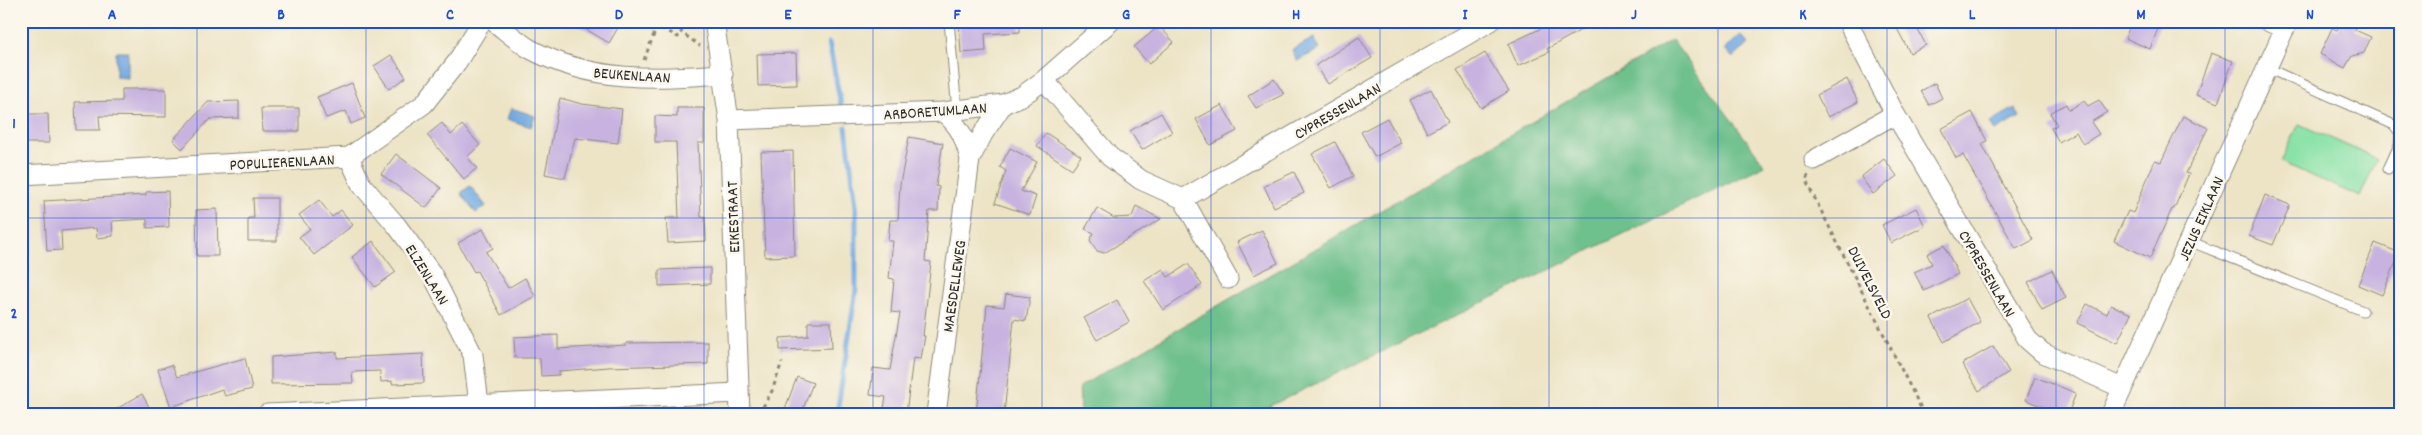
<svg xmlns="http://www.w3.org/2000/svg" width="2422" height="435" font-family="Dekko,sans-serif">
	<rect width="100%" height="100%" fill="#fbf7ec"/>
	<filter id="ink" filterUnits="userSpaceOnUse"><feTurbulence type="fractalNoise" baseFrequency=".02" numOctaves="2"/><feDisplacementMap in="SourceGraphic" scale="10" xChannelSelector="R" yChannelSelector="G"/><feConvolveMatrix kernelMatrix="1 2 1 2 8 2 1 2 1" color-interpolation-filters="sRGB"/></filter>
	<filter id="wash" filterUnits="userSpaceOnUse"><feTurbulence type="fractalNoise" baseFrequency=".0096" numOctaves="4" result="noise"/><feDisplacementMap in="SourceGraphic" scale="20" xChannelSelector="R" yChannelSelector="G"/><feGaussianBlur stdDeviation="1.12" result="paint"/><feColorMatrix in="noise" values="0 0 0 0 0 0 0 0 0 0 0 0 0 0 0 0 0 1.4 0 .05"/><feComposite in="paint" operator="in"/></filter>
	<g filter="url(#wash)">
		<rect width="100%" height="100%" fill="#ede4c6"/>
		<!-- green -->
		<path fill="#89e2a7" stroke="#5a8669" d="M 2299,124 L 2377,159 L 2360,197 L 2281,162 Z"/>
		<!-- forest -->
		<path fill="#6ec08c" stroke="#4c765c" d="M 1672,40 L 1765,165 L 1270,406 L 1274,414 L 1081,414 L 1079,387 Z"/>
		<!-- water -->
		<path fill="#73aae2" stroke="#4f6a86" d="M 1741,35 L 1749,44 L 1733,58 L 1725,49 Z
			M 1314,38 L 1320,49 L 1297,61 L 1292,50 Z
			M 116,52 L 128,52 L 128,78 L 116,77 Z
			M 511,108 L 535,116 L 531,127 L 507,119 Z
			M 2015,108 L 2020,117 L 1995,131 L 1990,122 Z
			M 470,186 L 486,206 L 476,213 L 461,193 Z"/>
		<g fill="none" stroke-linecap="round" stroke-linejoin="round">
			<!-- stream -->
			<path stroke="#73aae2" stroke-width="5" d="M 829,43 L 841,105
				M 837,414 L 856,290 L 856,205 L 846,127"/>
		</g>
		<g id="blocks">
			<!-- building -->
			<path fill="#c8b3e0" d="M 572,21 L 612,21 L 619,26 L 609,43 Z
				M 959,21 L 1020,21 L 1020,32 L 985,34 L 986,51 L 961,53 Z
				M 1557,21 L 1597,21 L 1547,49 L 1549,52 L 1518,66 L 1508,44 Z
				M 1893,21 L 1913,21 L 1926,45 L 1910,53 Z
				M 2132,21 L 2161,21 L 2150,49 L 2125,38 Z
				M 2341,21 L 2359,21 L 2355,30 L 2371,37 L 2364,53 L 2352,56 L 2345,68 L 2320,54 L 2332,28 L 2337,30 Z
				M 1159,26 L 1174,42 L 1149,64 L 1134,47 Z
				M 1359,37 L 1372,58 L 1328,84 L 1316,65 Z
				M 796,53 L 797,85 L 758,86 L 757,54 Z
				M 1485,53 L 1509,91 L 1481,108 L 1457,70 Z
				M 2211,53 L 2233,61 L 2218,103 L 2196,95 Z
				M 391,55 L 406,77 L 389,89 L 374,66 Z
				M 1274,79 L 1284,94 L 1256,108 L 1248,96 Z
				M 1847,79 L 1858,102 L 1828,117 L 1817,95 Z
				M 352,83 L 365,118 L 351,124 L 346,111 L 326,118 L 317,97 Z
				M 1935,83 L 1942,98 L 1929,105 L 1921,91 Z
				M 122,89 L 166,89 L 166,117 L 99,116 L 100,130 L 76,130 L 75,102 L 122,101 Z
				M 1431,89 L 1448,122 L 1427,133 L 1410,100 Z
				M 560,98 L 582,104 L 622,109 L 618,143 L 575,138 L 565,178 L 545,174 Z
				M 2099,100 L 2107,112 L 2091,122 L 2099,134 L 2083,144 L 2076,132 L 2059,142 L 2051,128 L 2057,125 L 2050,113 L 2066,104 L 2069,110 L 2084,101 L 2088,106 Z
				M 239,101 L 239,118 L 210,119 L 182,149 L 173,140 L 208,102 Z
				M 1222,105 L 1237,131 L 1210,145 L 1196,119 Z
				M 261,108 L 299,108 L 299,131 L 262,131 Z
				M 677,108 L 704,108 L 704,143 L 698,143 L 701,217 L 705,217 L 706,241 L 668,243 L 666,218 L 679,218 L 676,142 L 655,142 L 655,116 L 677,117 Z
				M 1972,112 L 1987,141 L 1982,144 L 2033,240 L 2016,249 L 1963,155 L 1956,158 L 1941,129 Z
				M 1161,113 L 1172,132 L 1142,150 L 1130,131 Z
				M 24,114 L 48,114 L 49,143 L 24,143 Z
				M 2183,116 L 2208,128 L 2186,173 L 2189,174 L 2174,209 L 2172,209 L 2150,258 L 2114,241 L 2128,211 L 2133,213 L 2155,160 L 2161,162 Z
				M 1387,118 L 1401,143 L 1375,157 L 1361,132 Z
				M 442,123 L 451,135 L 462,125 L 480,145 L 467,157 L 477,168 L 464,179 L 427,135 Z
				M 1046,133 L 1081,156 L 1072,169 L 1037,146 Z
				M 909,137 L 943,143 L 936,186 L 939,187 L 938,211 L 929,211 L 925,261 L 931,262 L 923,336 L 925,336 L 921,359 L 913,358 L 906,414 L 883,414 L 886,397 L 870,395 L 873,368 L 890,370 L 900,313 L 891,312 L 894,279 L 889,278 L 893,241 L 888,241 L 890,220 L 898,220 L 900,184 Z
				M 1335,142 L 1353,176 L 1331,188 L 1312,154 Z
				M 1010,148 L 1037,162 L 1021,191 L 1036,196 L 1030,215 L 995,203 L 1006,171 L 1000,167 Z
				M 793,151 L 795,256 L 765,257 L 761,152 Z
				M 396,154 L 441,188 L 426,208 L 381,174 Z
				M 1884,159 L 1897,176 L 1873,194 L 1861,177 Z
				M 1294,172 L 1304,193 L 1274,207 L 1264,186 Z
				M 168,191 L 169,227 L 147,228 L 147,219 L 112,221 L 113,236 L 97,238 L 96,228 L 61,231 L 62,250 L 47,251 L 44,201 L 146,195 L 146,192 Z
				M 2265,195 L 2290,205 L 2273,245 L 2249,236 Z
				M 253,198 L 277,198 L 277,241 L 248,241 L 248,218 L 254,218 Z
				M 319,200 L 332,217 L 341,210 L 353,225 L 314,255 L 299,237 L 310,229 L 299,215 Z
				M 1136,206 L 1161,219 L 1104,253 L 1097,251 L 1090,240 L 1094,233 L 1085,229 L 1097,208 L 1114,218 L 1132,217 Z
				M 1916,208 L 1925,226 L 1891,243 L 1882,225 Z
				M 217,209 L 218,256 L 197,256 L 196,210 Z
				M 483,229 L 493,248 L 486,252 L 508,288 L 525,278 L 535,296 L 501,315 L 477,271 L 474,272 L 458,243 Z
				M 1262,230 L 1278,263 L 1254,275 L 1237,242 Z
				M 373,241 L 396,272 L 375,287 L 352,257 Z
				M 2375,243 L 2400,253 L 2382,295 L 2358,285 Z
				M 1944,245 L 1958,274 L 1924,291 L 1914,272 L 1932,264 L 1927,254 Z
				M 1188,264 L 1202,285 L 1163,310 L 1144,281 L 1163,269 L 1168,277 Z
				M 710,268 L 710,284 L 659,286 L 659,270 Z
				M 2052,270 L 2066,298 L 2042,310 L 2028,282 Z
				M 1006,294 L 1030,297 L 1026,321 L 1014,319 L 1004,414 L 976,414 L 987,305 L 1004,307 Z
				M 1967,298 L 1980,322 L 1944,342 L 1931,318 Z
				M 1117,300 L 1129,322 L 1097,340 L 1084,318 Z
				M 2087,304 L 2107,314 L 2111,305 L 2131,314 L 2117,343 L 2077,323 Z
				M 808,322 L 831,322 L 832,348 L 780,350 L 780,338 L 808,336 Z
				M 558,335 L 558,349 L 626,345 L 626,343 L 708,342 L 708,364 L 609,367 L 559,371 L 559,375 L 541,376 L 540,358 L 515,358 L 514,337 Z
				M 1993,346 L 2009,372 L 1979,391 L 1962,364 Z
				M 337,352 L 337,358 L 423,354 L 424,383 L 392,384 L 392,381 L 381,382 L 380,371 L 352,372 L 353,383 L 271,384 L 271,357 Z
				M 245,358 L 252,389 L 225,396 L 222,389 L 171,407 L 158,369 L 172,365 L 177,377 Z
				M 797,377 L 813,383 L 801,414 L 783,414 Z
				M 2035,377 L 2076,393 L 2068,414 L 2060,414 L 2026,400 Z
				M 142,394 L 153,414 L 108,414 Z"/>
		</g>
	</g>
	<g filter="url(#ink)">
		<use href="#blocks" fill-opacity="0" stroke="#8c8878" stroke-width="1"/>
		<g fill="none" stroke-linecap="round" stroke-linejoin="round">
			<defs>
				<path id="lane" d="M 949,21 L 957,111
					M 2267,68 L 2394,125 L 2400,133 L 2399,145 L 2388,169
					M 2189,241 L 2363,311"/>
				<path id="street" d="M 493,21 C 505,30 517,41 530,49 C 593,83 654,79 723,74
					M 714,21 L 729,120 L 740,414
					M 1847,21 L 1895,114 L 2028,340 L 2043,353 L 2122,388
					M 2267,21 L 2285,29
					M 1044,80 L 1110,157 L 1141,180 L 1183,199 L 1491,21
					M 943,112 C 961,127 964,137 970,159
					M 729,120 L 943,112 L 1003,104 L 1022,96 L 1044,80 L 1111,21
					M 349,157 L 361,184 L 397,226 L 432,274 L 473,355 L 479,404
					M 1814,160 L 1895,114
					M 21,175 L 349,157 L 424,104 L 457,62 L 482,21
					M 1183,199 L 1228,279
					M 267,414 L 739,393
					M 936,414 L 970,159 L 983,134 L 1003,104
					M 2111,414 L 2288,21"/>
			</defs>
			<!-- lane casing -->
			<use href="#lane" stroke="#8c8878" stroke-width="11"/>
			<!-- street casing -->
			<use href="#street" stroke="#8c8878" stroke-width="21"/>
			<!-- path -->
			<path stroke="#8c8878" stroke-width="3" stroke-dasharray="4 4" stroke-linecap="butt" d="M 662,21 L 666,24 L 664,29 L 678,37 L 681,32
				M 673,21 L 684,27 L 681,32 L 700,46
				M 644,60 L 659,21
				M 1808,175 L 1806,181 L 1924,414
				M 759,414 L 772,391 L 782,362"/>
			<!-- lane -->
			<use href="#lane" stroke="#fff" stroke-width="9"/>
			<!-- street -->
			<use href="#street" stroke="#fff" stroke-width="19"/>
		</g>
	</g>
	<!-- grid -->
	<path fill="none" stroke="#1d4ed8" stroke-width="1" stroke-opacity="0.55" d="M 197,21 L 197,414M 366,21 L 366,414M 535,21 L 535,414M 704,21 L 704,414M 873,21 L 873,414M 1042,21 L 1042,414M 1211,21 L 1211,414M 1380,21 L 1380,414M 1549,21 L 1549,414M 1718,21 L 1718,414M 1887,21 L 1887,414M 2056,21 L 2056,414M 2225,21 L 2225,414M 21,218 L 2401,218"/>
	<g text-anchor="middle" stroke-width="5" stroke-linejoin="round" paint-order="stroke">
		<!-- street labels -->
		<g font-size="16" fill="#2b2b2b" stroke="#fbf7ec">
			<text transform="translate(632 74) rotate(4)" y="6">BEUKENLAAN</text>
			<text transform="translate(935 110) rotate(-4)" y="6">ARBORETUMLAAN</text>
			<text transform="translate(1337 110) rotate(-30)" y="6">CYPRESSENLAAN</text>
			<text transform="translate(282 161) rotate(-3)" y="6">POPULIERENLAAN</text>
			<text transform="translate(732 217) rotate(-92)" y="6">EIKESTRAAT</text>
			<text transform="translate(2200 218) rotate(-66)" y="6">JEZUS EIKLAAN</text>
			<text transform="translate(1988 273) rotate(60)" y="6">CYPRESSENLAAN</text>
			<text transform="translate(428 274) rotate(58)" y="6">ELZENLAAN</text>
			<text transform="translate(1871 282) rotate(63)" y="6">DUIVELSVELD</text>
			<text transform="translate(953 286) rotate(-82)" y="6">MAESDELLEWEG</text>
		</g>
	</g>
	<!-- margin -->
	<rect width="2422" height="435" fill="none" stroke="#fbf7ec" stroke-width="55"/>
	<rect x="28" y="28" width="2366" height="380" fill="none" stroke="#1d4ed8" stroke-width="2"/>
	<g font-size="16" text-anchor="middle" font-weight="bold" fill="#1d4ed8">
		<text x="112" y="19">A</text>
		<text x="281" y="19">B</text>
		<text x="450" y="19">C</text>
		<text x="619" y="19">D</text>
		<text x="788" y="19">E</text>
		<text x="957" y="19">F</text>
		<text x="1126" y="19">G</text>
		<text x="1296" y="19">H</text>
		<text x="1465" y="19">I</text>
		<text x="1634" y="19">J</text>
		<text x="1803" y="19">K</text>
		<text x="1972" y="19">L</text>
		<text x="2141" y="19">M</text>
		<text x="2310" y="19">N</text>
		<text x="14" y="128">1</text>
		<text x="14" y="318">2</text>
	</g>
</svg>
